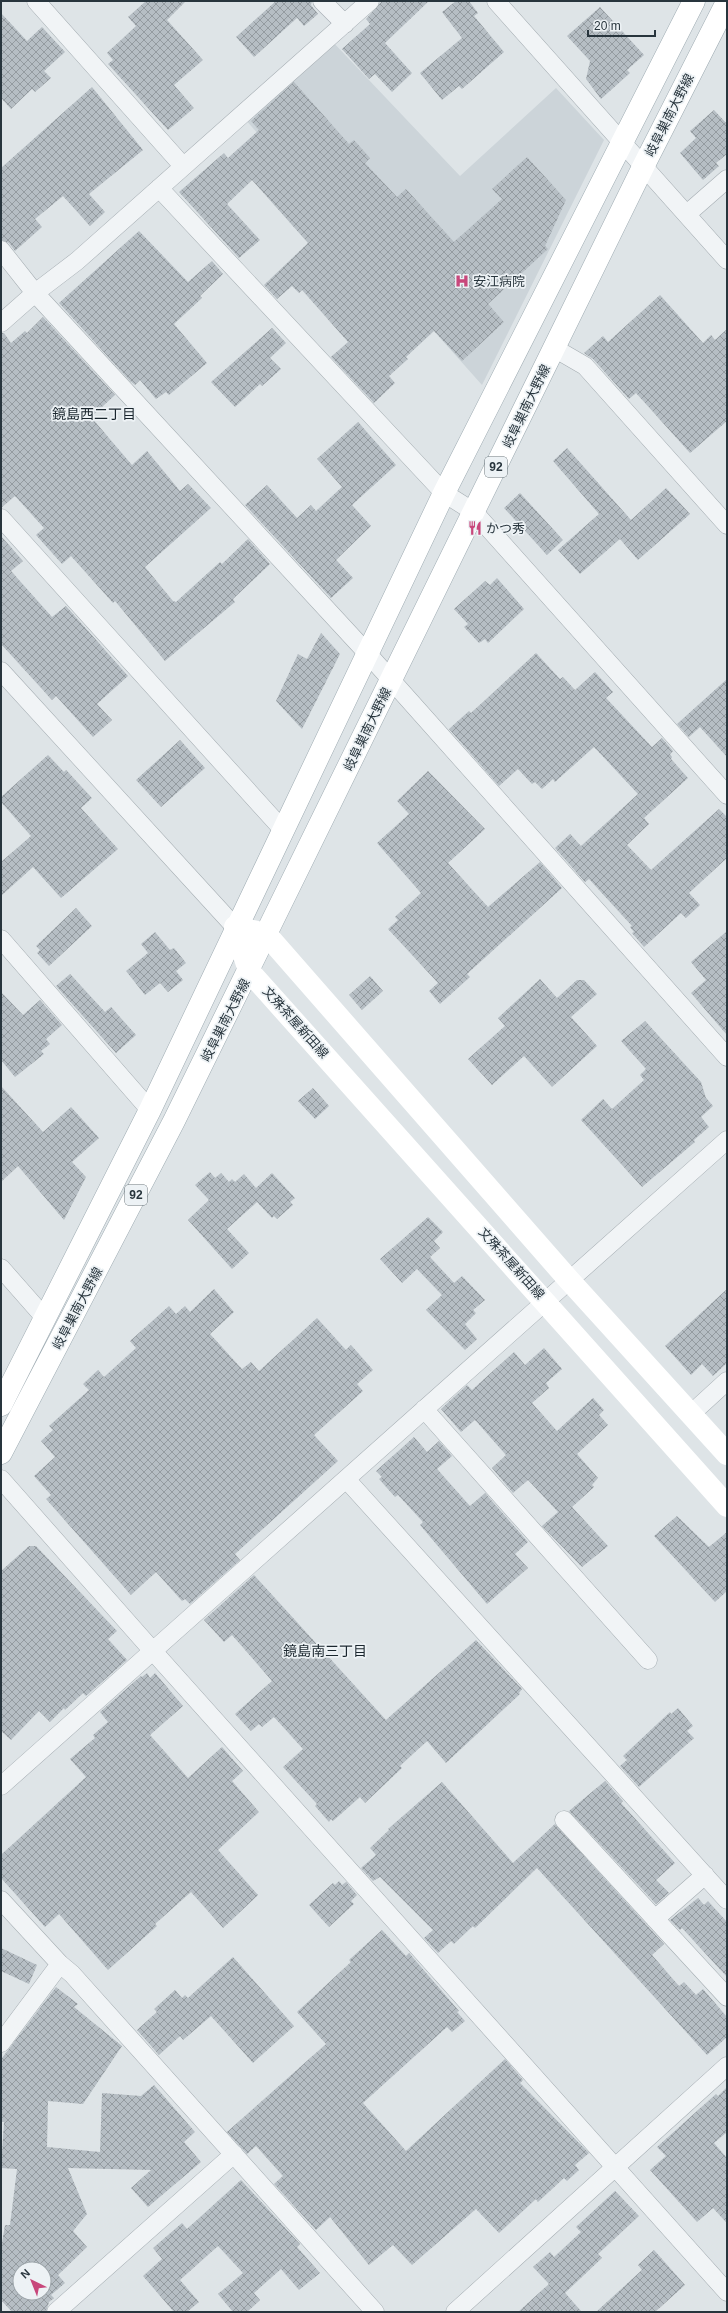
<svg xmlns="http://www.w3.org/2000/svg" width="728" height="2313" font-family="Arial,'Noto Sans JP',sans-serif">
	<defs>
		<pattern id="building-cross-hatch" width="8" height="8" patternUnits="userSpaceOnUse"><rect width="8" height="8" fill="#b6bec4"/><path d="M0 0l8 8M0 8l8-8" fill="none" stroke="#949ba0"/></pattern>
	</defs>
	<rect width="100%" height="100%" fill="#dee4e7"/>
	<!-- built -->
	<path fill="#ccd4d9" d="M 331,40 L 460,176 L 556,88 L 604,140 L 482,385 L 244,118 Z"/>
	<!-- building -->
	<path fill="url(#building-cross-hatch)" fill-rule="evenodd" d="M 146,1 L 186,1 L 167,20 L 203,60 L 174,85 L 194,108 L 168,130 L 108,64 L 113,60 L 107,53 L 136,26 L 128,17 Z
		M 276,1 L 312,1 L 311,5 L 318,14 L 304,26 L 297,18 L 254,57 L 236,37 Z
		M 382,1 L 429,1 L 385,43 L 412,73 L 392,92 L 375,74 L 369,79 L 342,49 L 370,24 L 366,19 Z
		M 456,1 L 469,1 L 478,13 L 474,16 L 504,52 L 462,89 L 459,86 L 442,100 L 420,73 L 462,38 L 442,12 Z
		M 600,7 L 644,55 L 627,70 L 630,73 L 601,99 L 586,79 L 590,61 L 567,36 Z
		M 1,13 L 27,41 L 42,27 L 65,52 L 44,71 L 51,78 L 35,92 L 32,89 L 11,109 L 1,98 Z
		M 294,82 L 349,144 L 354,140 L 370,158 L 365,163 L 397,197 L 406,189 L 454,242 L 502,199 L 492,189 L 527,157 L 566,200 L 545,246 L 548,249 L 488,304 L 504,322 L 462,361 L 434,331 L 406,357 L 408,359 L 389,376 L 395,383 L 374,403 L 331,357 L 348,342 L 302,290 L 299,293 L 292,286 L 277,299 L 264,285 L 308,243 L 252,180 L 227,204 L 260,240 L 239,258 L 179,192 L 224,153 L 228,158 L 259,130 L 251,121 Z
		M 92,87 L 143,150 L 89,194 L 105,212 L 90,226 L 63,196 L 35,219 L 42,227 L 15,251 L 9,243 L 1,240 L 1,168 Z
		M 714,110 L 727,124 L 727,154 L 716,163 L 719,166 L 703,180 L 680,153 L 696,138 L 690,131 Z
		M 139,231 L 188,282 L 212,261 L 223,274 L 200,296 L 202,298 L 174,324 L 207,363 L 169,395 L 166,392 L 156,399 L 140,380 L 135,385 L 130,381 L 59,303 Z
		M 660,295 L 703,343 L 711,335 L 715,340 L 727,329 L 727,421 L 690,453 L 636,393 L 629,399 L 593,359 L 584,353 L 603,336 L 608,342 Z
		M 43,317 L 115,395 L 91,417 L 132,465 L 147,451 L 180,491 L 188,484 L 211,508 L 145,567 L 173,601 L 176,602 L 220,562 L 222,564 L 248,539 L 270,564 L 233,599 L 235,602 L 165,661 L 115,601 L 113,603 L 71,556 L 62,564 L 36,535 L 44,528 L 15,496 L 1,508 L 1,333 L 4,333 L 11,343 L 25,331 L 27,333 Z
		M 272,328 L 286,343 L 270,358 L 281,369 L 262,386 L 260,384 L 235,407 L 211,382 Z
		M 358,422 L 396,465 L 352,505 L 371,526 L 336,560 L 353,578 L 331,598 L 245,505 L 267,485 L 297,518 L 311,505 L 316,511 L 342,487 L 317,459 Z
		M 567,448 L 631,520 L 666,488 L 690,514 L 638,560 L 620,539 L 580,574 L 558,550 L 599,514 L 553,461 Z
		M 520,493 L 563,540 L 547,555 L 504,508 Z
		M 1,536 L 23,561 L 11,571 L 52,617 L 66,606 L 128,676 L 97,704 L 112,720 L 93,737 L 56,696 L 52,700 L 1,644 Z
		M 497,578 L 524,609 L 488,643 L 485,639 L 479,643 L 464,627 L 468,624 L 454,609 L 485,581 L 490,585 Z
		M 321,633 L 340,654 L 302,729 L 276,701 L 298,654 L 307,659 Z
		M 536,653 L 560,679 L 563,677 L 575,690 L 595,672 L 613,692 L 606,698 L 652,747 L 662,738 L 673,751 L 670,754 L 672,757 L 671,759 L 688,778 L 644,818 L 649,824 L 627,845 L 651,870 L 719,809 L 727,817 L 727,858 L 689,893 L 700,905 L 686,918 L 681,913 L 644,947 L 632,933 L 634,932 L 630,927 L 632,926 L 589,879 L 585,882 L 555,848 L 570,834 L 581,846 L 638,794 L 594,747 L 555,782 L 553,779 L 542,789 L 535,782 L 532,784 L 518,769 L 499,786 L 449,729 L 469,711 L 471,713 Z
		M 727,679 L 727,757 L 700,727 L 689,737 L 677,724 Z
		M 180,740 L 205,768 L 161,807 L 136,780 Z
		M 48,755 L 64,772 L 66,770 L 92,798 L 81,808 L 118,849 L 61,898 L 33,867 L 1,896 L 1,862 L 31,836 L 1,802 L 1,797 Z
		M 428,771 L 485,829 L 448,863 L 488,907 L 540,862 L 562,888 L 467,974 L 470,977 L 440,1004 L 429,991 L 438,983 L 388,929 L 398,920 L 395,917 L 421,893 L 377,843 L 409,814 L 397,801 Z
		M 76,908 L 92,926 L 49,966 L 37,953 L 40,950 L 36,946 Z
		M 727,931 L 727,1035 L 691,993 L 706,980 L 691,962 Z
		M 155,932 L 170,950 L 174,948 L 186,963 L 176,971 L 183,980 L 168,992 L 160,983 L 145,995 L 126,971 L 148,953 L 141,944 Z
		M 70,974 L 105,1012 L 111,1007 L 136,1035 L 116,1053 L 56,986 Z
		M 370,976 L 383,991 L 362,1010 L 349,995 Z
		M 540,979 L 557,998 L 577,980 L 584,980 L 597,994 L 571,1017 L 597,1046 L 552,1087 L 524,1056 L 492,1085 L 468,1059 L 505,1026 L 498,1018 Z
		M 1,992 L 23,1015 L 40,1000 L 62,1025 L 46,1039 L 50,1044 L 41,1051 L 44,1054 L 15,1077 L 1,1060 Z
		M 645,1021 L 701,1082 L 706,1098 L 713,1106 L 701,1117 L 709,1127 L 694,1140 L 695,1142 L 642,1187 L 581,1120 L 603,1099 L 612,1109 L 644,1080 L 640,1075 L 646,1069 L 621,1041 Z
		M 1,1086 L 43,1132 L 71,1107 L 99,1138 L 72,1162 L 86,1177 L 64,1220 L 18,1166 L 1,1182 Z
		M 313,1088 L 329,1106 L 315,1119 L 298,1101 Z
		M 210,1172 L 215,1178 L 221,1173 L 229,1182 L 232,1179 L 235,1182 L 244,1174 L 256,1188 L 272,1173 L 295,1198 L 290,1202 L 293,1205 L 277,1219 L 274,1216 L 272,1218 L 257,1202 L 227,1229 L 249,1253 L 232,1269 L 188,1220 L 209,1200 L 195,1185 Z
		M 428,1217 L 443,1232 L 434,1241 L 440,1248 L 430,1257 L 454,1283 L 462,1276 L 485,1300 L 473,1310 L 476,1313 L 465,1324 L 477,1339 L 465,1350 L 426,1310 L 442,1295 L 417,1269 L 402,1283 L 380,1259 Z
		M 214,1289 L 234,1312 L 210,1334 L 242,1369 L 251,1362 L 259,1371 L 317,1318 L 346,1350 L 351,1345 L 373,1370 L 357,1384 L 363,1391 L 314,1435 L 338,1461 L 235,1554 L 240,1560 L 190,1604 L 185,1599 L 182,1601 L 156,1572 L 131,1595 L 46,1499 L 51,1495 L 34,1476 L 55,1457 L 41,1441 L 53,1430 L 49,1426 L 89,1390 L 83,1384 L 98,1370 L 104,1377 L 136,1348 L 130,1341 L 169,1306 L 176,1314 L 185,1306 L 190,1312 Z
		M 727,1289 L 727,1363 L 713,1376 L 702,1364 L 691,1375 L 665,1346 Z
		M 544,1348 L 562,1369 L 546,1383 L 549,1388 L 532,1403 L 557,1431 L 593,1398 L 604,1410 L 599,1415 L 608,1425 L 577,1454 L 598,1478 L 592,1485 L 594,1487 L 572,1507 L 608,1546 L 582,1567 L 542,1526 L 558,1512 L 528,1480 L 513,1493 L 492,1468 L 506,1455 L 475,1420 L 461,1432 L 441,1409 L 467,1385 L 472,1390 L 514,1352 L 525,1365 Z
		M 414,1437 L 427,1452 L 439,1441 L 452,1456 L 437,1469 L 470,1506 L 485,1493 L 528,1542 L 515,1554 L 528,1568 L 487,1604 L 420,1525 L 423,1522 L 398,1495 L 395,1497 L 379,1479 L 382,1477 L 376,1471 Z
		M 677,1516 L 709,1547 L 727,1532 L 727,1591 L 715,1602 L 654,1536 Z
		M 29,1546 L 36,1546 L 117,1631 L 108,1639 L 127,1660 L 86,1696 L 83,1693 L 65,1710 L 64,1708 L 50,1722 L 39,1711 L 11,1740 L 1,1731 L 1,1571 Z
		M 254,1575 L 386,1720 L 476,1640 L 522,1689 L 519,1693 L 520,1694 L 446,1763 L 427,1741 L 400,1766 L 402,1768 L 365,1803 L 360,1797 L 333,1821 L 331,1819 L 329,1822 L 315,1806 L 317,1804 L 283,1767 L 303,1749 L 274,1717 L 262,1727 L 259,1724 L 251,1731 L 235,1714 L 272,1681 L 232,1635 L 224,1642 L 204,1620 Z
		M 147,1673 L 150,1678 L 155,1673 L 183,1706 L 150,1735 L 188,1778 L 222,1747 L 243,1771 L 232,1781 L 259,1812 L 218,1850 L 258,1895 L 223,1928 L 191,1892 L 155,1924 L 157,1926 L 108,1970 L 59,1914 L 45,1927 L 1,1878 L 1,1855 L 86,1777 L 70,1759 L 95,1738 L 93,1735 L 108,1722 L 100,1712 L 141,1676 L 142,1677 Z
		M 678,1708 L 693,1726 L 687,1731 L 694,1738 L 639,1787 L 620,1766 L 627,1760 L 623,1756 L 670,1712 L 671,1714 Z
		M 605,1781 L 623,1801 L 621,1803 L 675,1863 L 656,1880 L 669,1893 L 656,1904 L 569,1811 Z
		M 442,1782 L 513,1863 L 555,1824 L 664,1944 L 652,1955 L 679,1986 L 684,1982 L 696,1995 L 703,1989 L 727,2017 L 727,2037 L 707,2055 L 537,1868 L 475,1928 L 473,1926 L 454,1944 L 451,1941 L 438,1953 L 424,1938 L 433,1930 L 380,1877 L 373,1881 L 361,1868 L 376,1855 L 370,1848 L 389,1830 L 388,1829 Z
		M 339,1881 L 342,1885 L 346,1882 L 357,1895 L 351,1901 L 354,1904 L 329,1927 L 309,1905 L 333,1883 L 335,1885 Z
		M 698,1898 L 704,1905 L 708,1901 L 727,1922 L 727,1977 L 682,1928 L 680,1930 L 670,1920 Z
		M 382,1930 L 406,1956 L 409,1953 L 459,2011 L 457,2012 L 465,2021 L 452,2032 L 447,2027 L 363,2103 L 406,2151 L 505,2059 L 523,2080 L 520,2083 L 589,2153 L 575,2165 L 579,2170 L 567,2181 L 564,2178 L 538,2202 L 536,2199 L 499,2233 L 476,2209 L 412,2265 L 393,2245 L 369,2265 L 330,2217 L 316,2230 L 274,2184 L 283,2176 L 256,2146 L 247,2154 L 227,2132 L 326,2044 L 297,2012 L 351,1962 L 349,1960 Z
		M 1,1948 L 37,1965 L 29,1984 L 1,1971 Z
		M 233,1957 L 294,2026 L 253,2063 L 211,2016 L 183,2040 L 180,2036 L 159,2055 L 137,2030 L 157,2012 L 154,2009 L 175,1990 L 182,1998 L 185,1995 L 188,1998 Z
		M 56,1987 L 78,2004 L 74,2007 L 122,2046 L 83,2104 L 48,2101 L 47,2147 L 100,2152 L 102,2093 L 141,2096 L 154,2085 L 195,2132 L 184,2142 L 201,2162 L 148,2207 L 131,2188 L 151,2170 L 68,2168 L 87,2214 L 73,2231 L 87,2247 L 58,2275 L 65,2283 L 51,2295 L 54,2298 L 49,2302 L 46,2312 L 12,2312 L 1,2300 L 1,2249 L 5,2225 L 10,2225 L 17,2169 L 1,2168 L 4,2122 L 1,2122 L 2,2058 ZM 20,2269 L 44,2269 L 44,2293 L 20,2293 Z
		M 727,2087 L 727,2132 L 714,2143 L 727,2158 L 727,2223 L 713,2208 L 697,2222 L 650,2170 L 666,2156 L 657,2147 L 716,2094 L 718,2096 Z
		M 241,2180 L 300,2244 L 297,2247 L 320,2273 L 299,2290 L 281,2269 L 254,2293 L 260,2300 L 247,2312 L 233,2312 L 218,2294 L 243,2273 L 218,2246 L 180,2280 L 199,2302 L 187,2312 L 174,2312 L 143,2276 L 162,2259 L 153,2248 L 182,2223 L 187,2229 Z
		M 615,2191 L 639,2216 L 598,2254 L 602,2258 L 565,2293 L 582,2312 L 518,2312 L 549,2284 L 533,2267 L 550,2252 L 554,2257 L 581,2232 L 576,2227 Z
		M 654,2250 L 685,2285 L 655,2312 L 596,2312 L 642,2270 L 638,2265 Z"/>
	<g fill="none" stroke-linecap="round" stroke-linejoin="round">
		<defs>
			<path id="minor" d="M 36,1 L 183,166
				M 322,1 L 345,24
				M 496,1 L 727,260
				M 159,188 L 444,493 L 474,512 L 727,795
				M 687,214 L 727,179
				M 1,250 L 35,293 L 368,654 L 727,1057
				M 1,323 L 35,293 L 77,261 L 370,1
				M 554,348 L 585,366 L 727,525
				M 1,518 L 284,831
				M 1,671 L 235,927
				M 1,939 L 150,1110
				M 1,1268 L 45,1318
				M 424,1409 L 648,1660
				M 692,1413 L 727,1381
				M 1,1479 L 152,1650 L 727,2292
				M 346,1479 L 727,1900
				M 1,1786 L 727,1140
				M 564,1820 L 727,1997
				M 1,1900 L 60,1964 L 72,1974 L 375,2312
				M 655,1919 L 705,1875
				M 1,2043 L 60,1964
				M 56,2312 L 234,2154
				M 455,2312 L 727,2066"/>
			<path id="primary" d="M 1,1405 L 150,1110 L 444,493 L 694,1
				M 1,1453 L 174,1121 L 644,165 L 727,2"/>
		</defs>
		<!-- minor casing -->
		<use href="#minor" stroke="#a4acb1" stroke-width="19"/>
		<!-- primary casing -->
		<use href="#primary" stroke="#9eabb2" stroke-width="23"/>
		<!-- minor -->
		<use href="#minor" stroke="#f1f4f6" stroke-width="18"/>
		<!-- secondary -->
		<path stroke="#fff" stroke-width="22" d="M 235,927 L 249,971 L 727,1506
			M 235,927 L 266,934 L 569,1280 L 727,1454"/>
		<!-- primary -->
		<use href="#primary" stroke="#fff" stroke-width="22"/>
	</g>
	<!-- icons -->
	<defs>
		<symbol id="hospital-bare" viewBox="-9 -9 18 18"><path d="M-5-5h3v3.5h4V-5h3V5h-3V1.5h-4V5h-3Z" fill="#c8477b" stroke="#edf2f5" stroke-width="2.5" paint-order="stroke"/></symbol>
		<symbol id="restaurant-bare" viewBox="-9 -9 18 18"><path d="M-5-6h1v4h1v-4h1v4h1v-4h1v5L-1.5 .5V6h-2V.5L-5-1ZM5-6V6H3V1.5H1.5Q1.5-4 5-6Z" fill="#c8477b" stroke="#edf2f5" stroke-width="2.5" paint-order="stroke"/></symbol>
	</defs>
	<g fill-rule="evenodd">
		<use href="#hospital-bare" x="452" y="271" width="20" height="20"/>
		<use href="#restaurant-bare" x="465" y="518" width="20" height="20"/>
	</g>
	<g text-anchor="middle" stroke-width="3.5" stroke-linejoin="round" paint-order="stroke">
		<!-- shield labels -->
		<g fill="#edf2f5" stroke="#636e74" stroke-width="1">
			<rect x="485" y="457" width="22" height="20" rx="3"/>
			<rect x="125" y="1185" width="22" height="20" rx="3"/>
		</g>
		<g font-size="12" font-weight="bold" fill="#28353d">
			<text x="496" y="471">92</text>
			<text x="136" y="1199">92</text>
		</g>
		<!-- street labels -->
		<g font-size="13" fill="#28353d" stroke="#edf2f5">
			<text transform="translate(669 115) rotate(-63)" y="5">岐阜巣南大野線</text>
			<text transform="translate(526 406) rotate(-64)" y="5">岐阜巣南大野線</text>
			<text transform="translate(367 729) rotate(-64)" y="5">岐阜巣南大野線</text>
			<text transform="translate(225 1020) rotate(-63)" y="5">岐阜巣南大野線</text>
			<text transform="translate(296 1022) rotate(48)" y="5">文殊茶屋新田線</text>
			<text transform="translate(512 1263) rotate(48)" y="5">文殊茶屋新田線</text>
			<text transform="translate(77 1308) rotate(-62)" y="5">岐阜巣南大野線</text>
		</g>
		<!-- poi labels -->
		<g font-size="13" fill="#28353d" stroke="#edf2f5" text-anchor="start">
			<text x="473" y="286">安江病院</text>
			<text x="486" y="533">かつ秀</text>
		</g>
		<!-- neighbourhood labels -->
		<g font-size="14" fill="#1a262e" stroke="#edf2f5">
			<text x="94" y="419">鏡島西二丁目</text>
			<text x="325" y="1656">鏡島南三丁目</text>
		</g>
	</g>
	<!-- border -->
	<rect width="728" height="2313" fill="none" stroke="#28353d" stroke-width="4"/>
	<!-- north arrow -->
	<g transform="translate(32 2281) rotate(317)"><circle r="19" fill="#edf2f5" stroke="#9ea6ab"/>
	<path d="M0-3L7 15L0 10L-7 15Z" fill="#c8477b"/>
	<text y="-6" font-size="11" font-weight="bold" text-anchor="middle" fill="#28353d">N</text>
	</g>
	<!-- scale -->
	<path d="M588 30v6h67v-6" fill="none" stroke="#28353d" stroke-width="2"/>
	<text x="594" y="30" font-size="12" fill="#28353d" stroke="#edf2f5" stroke-width="3" paint-order="stroke">20 m</text>
</svg>
